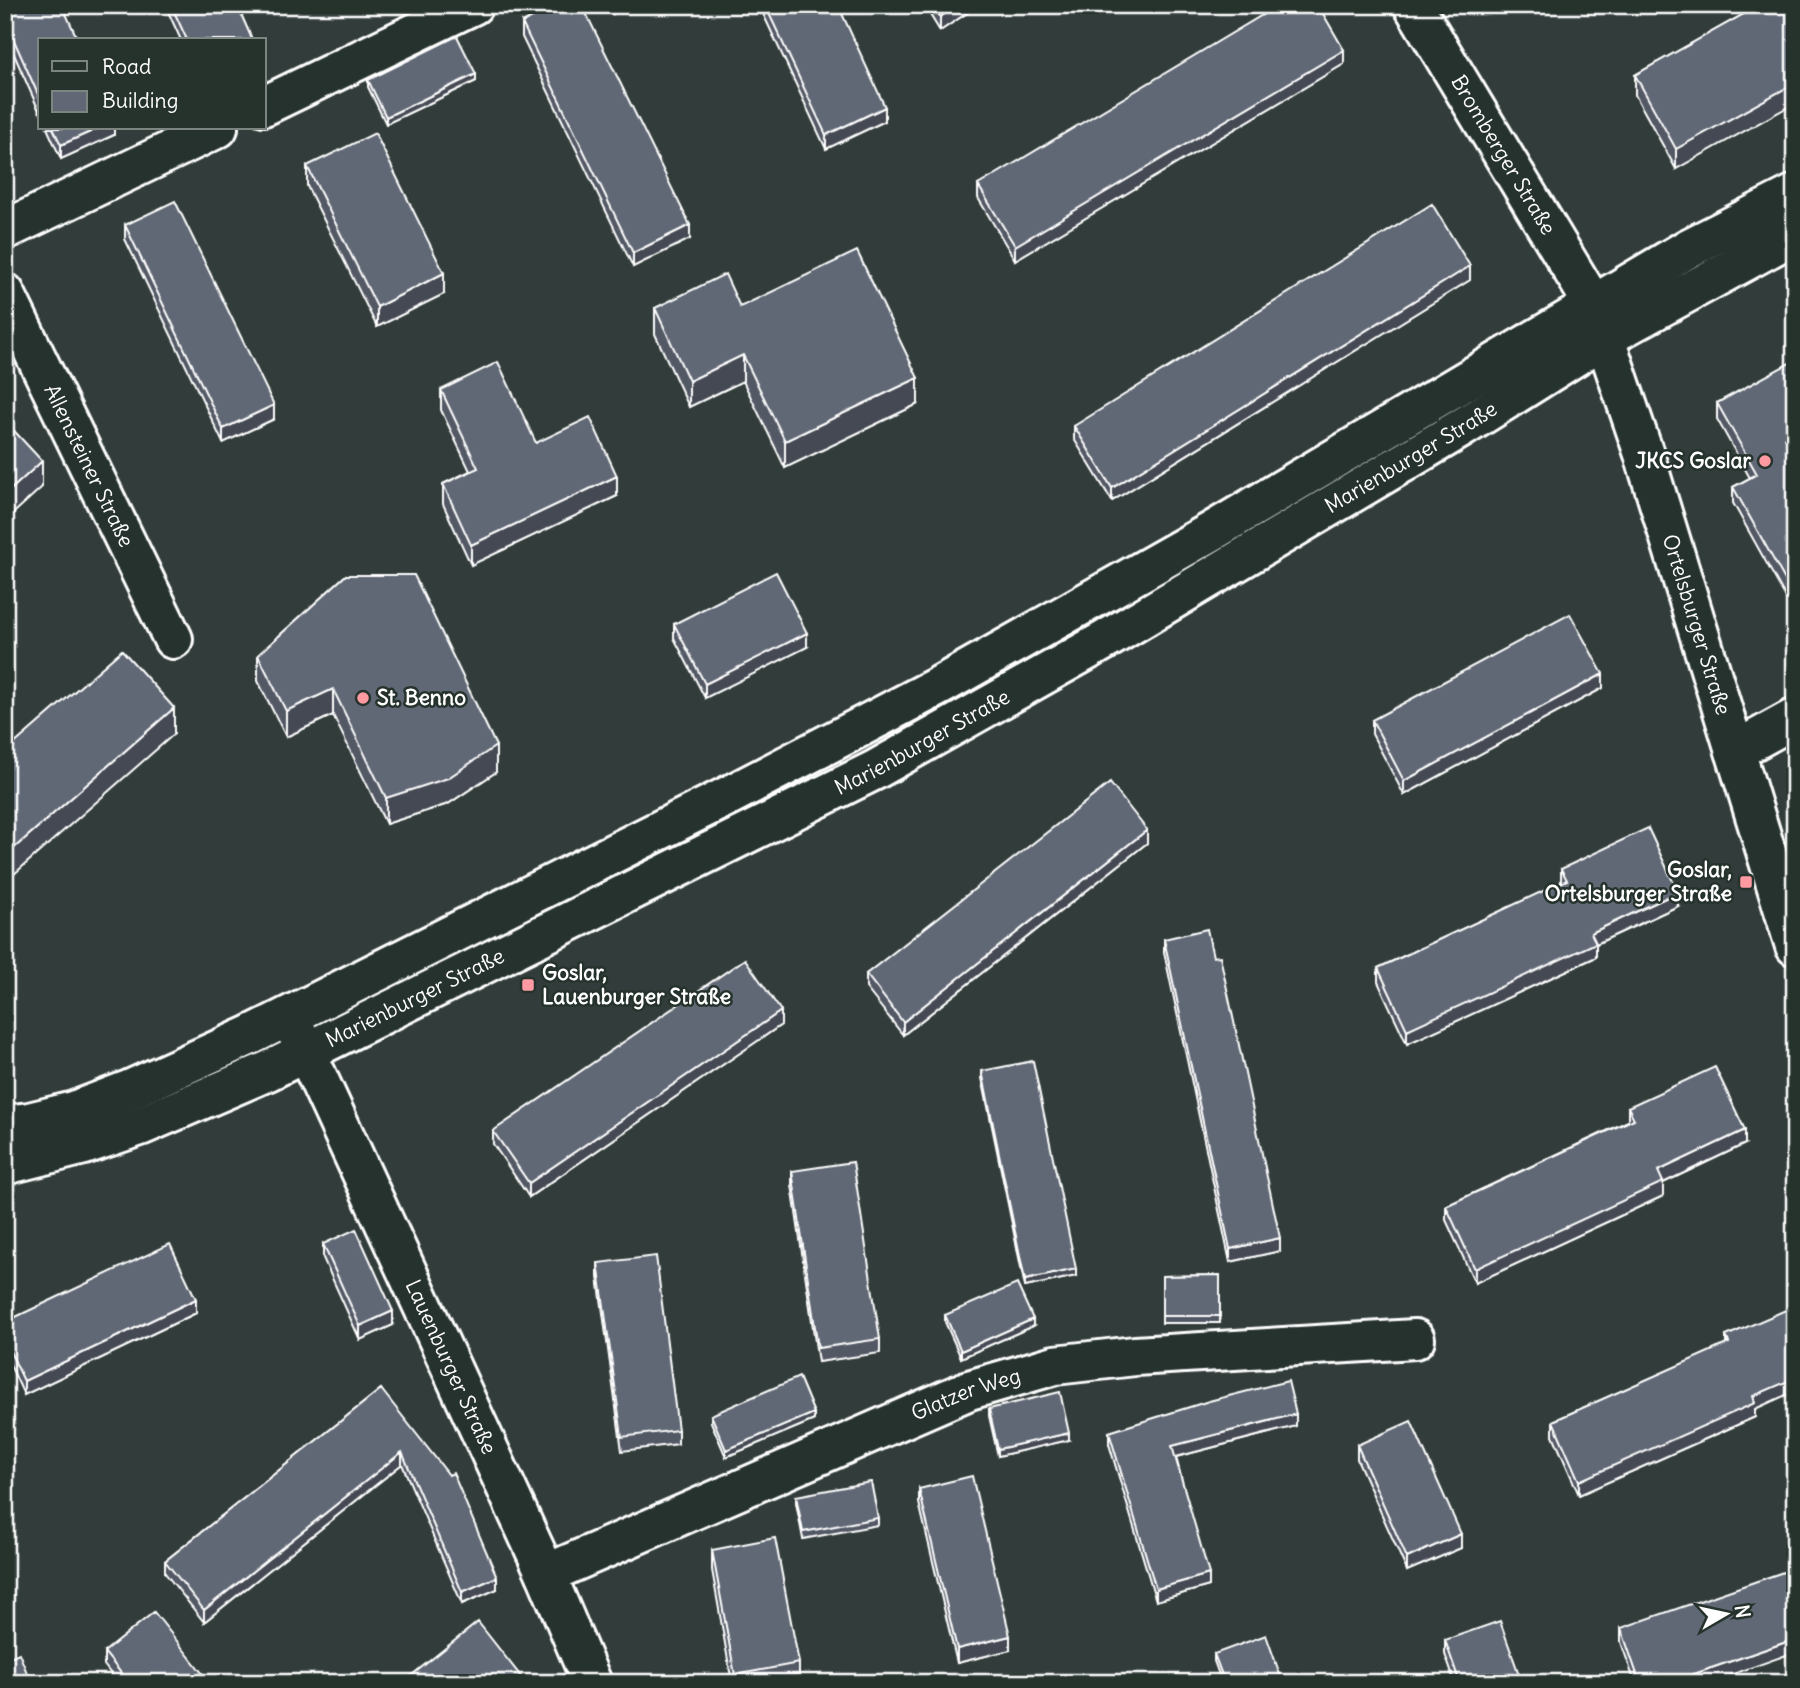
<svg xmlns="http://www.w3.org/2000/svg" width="1800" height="1688" font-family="Delius,sans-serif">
	<rect width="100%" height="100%" fill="#323d3b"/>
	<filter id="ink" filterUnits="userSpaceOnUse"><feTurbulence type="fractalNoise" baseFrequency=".0143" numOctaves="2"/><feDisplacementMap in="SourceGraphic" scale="14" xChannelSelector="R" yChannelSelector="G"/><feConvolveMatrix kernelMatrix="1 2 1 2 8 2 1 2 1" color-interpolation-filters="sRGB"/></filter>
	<g filter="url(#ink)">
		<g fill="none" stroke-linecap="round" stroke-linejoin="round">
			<defs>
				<g id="minor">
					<path id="s1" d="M 1413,5 L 1593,304 L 1644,454 L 1795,946"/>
					<path d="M 264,106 L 473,5"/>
					<path d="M 5,230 L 218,128"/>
					<path id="s2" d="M 5,293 L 173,639"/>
					<path d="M 1735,751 L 1795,718"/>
					<path id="s3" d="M 295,1028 L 546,1574 L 592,1683"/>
					<path d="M 5,1125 L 29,1122 L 74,1111 L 129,1090 L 251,1035 L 728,796 L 939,686 L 1211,532 L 1689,248 L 1795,194"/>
					<path id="s4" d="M 5,1165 L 84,1145 L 140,1126 L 268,1071 L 875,770 L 1102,642 L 1463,427 L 1606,337 L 1795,234"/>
					<path id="s5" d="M 546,1574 L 969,1390 L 1055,1365 L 1135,1356 L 1415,1339"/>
				</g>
			</defs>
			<!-- minor casing -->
			<use href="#minor" stroke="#fff" stroke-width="44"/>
			<!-- minor -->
			<use href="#minor" stroke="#26332d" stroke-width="38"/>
		</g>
		<!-- wall -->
		<path fill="#535965" stroke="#fff" stroke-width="2" d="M 5,5 L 40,40 L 40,113 L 5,34 Z
			M 165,5 L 237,5 L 252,40 L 181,40 Z
			M 609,5 L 631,5 L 613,14 Z
			M 759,5 L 838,5 L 885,121 L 826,149 Z
			M 924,5 L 979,5 L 940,31 Z
			M 1760,5 L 1676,169 L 1635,95 L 1635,75 Z
			M 522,23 L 690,239 L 633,267 L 522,37 Z
			M 1344,64 L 1015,260 L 978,198 L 978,185 Z
			M 368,80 L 476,81 L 386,124 L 368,87 Z
			M 47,128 L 114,128 L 114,135 L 61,159 Z
			M 307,166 L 444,294 L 377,327 L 307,186 Z
			M 125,225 L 274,419 L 223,443 L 125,239 Z
			M 1470,280 L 1112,501 L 1074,439 L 1074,426 Z
			M 740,307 L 918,404 L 785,468 L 743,381 L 689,407 L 655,334 L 655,308 Z
			M 441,390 L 536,443 L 617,496 L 471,565 L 443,504 L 443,484 L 470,471 L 441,410 Z
			M 1717,403 L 1792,449 L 1795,453 L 1795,614 L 1733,503 L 1733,487 L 1750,478 L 1717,419 Z
			M 346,575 L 496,772 L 448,804 L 386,824 L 333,715 L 286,737 L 258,681 L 258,655 Z
			M 674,624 L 807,647 L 705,698 L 674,638 Z
			M 1603,688 L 1404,795 L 1372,734 L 1372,720 Z
			M 1147,843 L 903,1035 L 866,988 L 866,974 Z
			M 1561,869 L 1678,906 L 1596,944 L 1596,957 L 1407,1044 L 1378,982 L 1378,968 L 1561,883 Z
			M 1164,939 L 1280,1251 L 1230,1262 L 1164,952 Z
			M 781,1025 L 529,1197 L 493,1144 L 493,1131 Z
			M 982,1071 L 1076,1276 L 1025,1287 L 982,1078 Z
			M 1628,1107 L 1745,1144 L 1663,1183 L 1663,1196 L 1475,1283 L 1446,1220 L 1446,1206 L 1628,1121 Z
			M 792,1171 L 880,1339 L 880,1353 L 818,1362 L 792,1185 Z
			M 323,1244 L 393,1325 L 360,1340 L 323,1258 Z
			M 598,1263 L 678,1430 L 678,1444 L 622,1451 L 598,1277 Z
			M 1220,1275 L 1220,1323 L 1162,1323 L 1162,1276 Z
			M 196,1313 L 24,1395 L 5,1354 L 5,1322 Z
			M 945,1315 L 1033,1326 L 961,1358 L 945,1322 Z
			M 1726,1336 L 1755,1409 L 1755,1417 L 1579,1495 L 1553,1435 L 1553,1421 L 1726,1345 Z
			M 381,1389 L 497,1589 L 462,1604 L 402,1464 L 204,1622 L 165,1573 L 165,1561 Z
			M 989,1409 L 1069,1440 L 998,1456 L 989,1416 Z
			M 711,1415 L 814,1420 L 726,1457 L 711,1422 Z
			M 1296,1426 L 1176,1457 L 1209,1586 L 1156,1601 L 1109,1444 L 1109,1432 Z
			M 1357,1445 L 1461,1548 L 1407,1571 L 1357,1459 Z
			M 919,1489 L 1010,1650 L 957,1663 L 919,1503 Z
			M 796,1496 L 878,1518 L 878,1525 L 803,1539 L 796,1503 Z
			M 712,1550 L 799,1663 L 799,1683 L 732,1683 L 712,1570 Z
			M 1621,1628 L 1708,1683 L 1635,1683 L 1621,1642 Z
			M 1445,1640 L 1522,1683 L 1455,1683 L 1445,1654 Z
			M 104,1652 L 210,1683 L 118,1683 L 104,1665 Z
			M 1214,1654 L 1283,1683 L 1222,1683 L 1214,1661 Z"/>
		<!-- shaded-wall -->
		<path fill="#444852" stroke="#fff" stroke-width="2" d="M 617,5 L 631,5 L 613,14 L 613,7 Z
			M 958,5 L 979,5 L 940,31 L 940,17 Z
			M 1344,50 L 1344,64 L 1015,260 L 1015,246 Z
			M 476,74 L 476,81 L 386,124 L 386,117 Z
			M 1795,83 L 1795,103 L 1676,169 L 1676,149 Z
			M 885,107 L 885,121 L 826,149 L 826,135 Z
			M 99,128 L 114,128 L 114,135 L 61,159 L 61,145 Z
			M 690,225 L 690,239 L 633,267 L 633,253 Z
			M 1470,266 L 1470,280 L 1112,501 L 1112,488 Z
			M 444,273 L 444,294 L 377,327 L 377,307 Z
			M 743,355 L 743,381 L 689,407 L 689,381 Z
			M 918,378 L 918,404 L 785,468 L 785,441 Z
			M 274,405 L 274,419 L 223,443 L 223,429 Z
			M 1795,431 L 1795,447 L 1785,453 L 1785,437 Z
			M 42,461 L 42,487 L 5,521 L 5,495 Z
			M 617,476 L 617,496 L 471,565 L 471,545 Z
			M 807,633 L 807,647 L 705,698 L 705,684 Z
			M 1603,674 L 1603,688 L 1404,795 L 1404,781 Z
			M 333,689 L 333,715 L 286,737 L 286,711 Z
			M 174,708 L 174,734 L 5,882 L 5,856 Z
			M 496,746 L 496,772 L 448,804 L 386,824 L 386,798 Z
			M 1147,830 L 1147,843 L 903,1035 L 903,1022 Z
			M 1678,892 L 1678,906 L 1596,944 L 1596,957 L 1407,1044 L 1407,1030 L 1591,933 Z
			M 781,1011 L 781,1025 L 529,1197 L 529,1183 Z
			M 1745,1130 L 1745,1144 L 1663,1183 L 1663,1196 L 1475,1283 L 1475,1269 L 1658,1171 Z
			M 1280,1238 L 1280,1251 L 1230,1262 L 1230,1249 Z
			M 1076,1269 L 1076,1276 L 1025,1287 L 1025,1280 Z
			M 196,1299 L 196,1313 L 24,1395 L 24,1381 Z
			M 393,1311 L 393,1325 L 360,1340 L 360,1326 Z
			M 1033,1319 L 1033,1326 L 961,1358 L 961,1351 Z
			M 1795,1378 L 1795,1391 L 1755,1409 L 1755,1417 L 1579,1495 L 1579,1481 L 1753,1396 Z
			M 814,1413 L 814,1420 L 726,1457 L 726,1450 Z
			M 1296,1414 L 1296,1426 L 1172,1458 L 1172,1446 Z
			M 1069,1433 L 1069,1440 L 998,1456 L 998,1449 Z
			M 402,1452 L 402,1464 L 204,1622 L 204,1610 Z
			M 1461,1534 L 1461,1548 L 1407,1571 L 1407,1558 Z
			M 1209,1574 L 1209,1586 L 1156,1601 L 1156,1589 Z
			M 497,1577 L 497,1589 L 462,1604 L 462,1592 Z
			M 1010,1636 L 1010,1650 L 957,1663 L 957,1649 Z
			M 1795,1639 L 1795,1652 L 1708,1683 L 1668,1683 Z"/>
		<!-- building -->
		<path fill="#616775" stroke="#fff" stroke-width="2" d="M 5,5 L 62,5 L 78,40 L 40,40 L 40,99 L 5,20 Z
			M 171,5 L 237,5 L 252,39 L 248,40 L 187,40 Z
			M 559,5 L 582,5 L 690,225 L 633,253 L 522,23 Z
			M 765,5 L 838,5 L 885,107 L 826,135 Z
			M 933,5 L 958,5 L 940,17 Z
			M 1279,5 L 1318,5 L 1344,50 L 1015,246 L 978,185 Z
			M 1760,5 L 1795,5 L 1795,83 L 1676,149 L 1635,75 Z
			M 457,36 L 476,74 L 386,117 L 368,80 Z
			M 53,128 L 99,128 L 61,145 Z
			M 375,133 L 444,273 L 377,307 L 307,166 Z
			M 175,201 L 274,405 L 223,429 L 125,225 Z
			M 1432,204 L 1470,266 L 1112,488 L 1074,426 Z
			M 857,251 L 918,378 L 785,441 L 743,355 L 689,381 L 655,308 L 725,274 L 740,307 Z
			M 1795,360 L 1795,431 L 1785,437 L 1795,454 L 1795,598 L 1733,487 L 1757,474 L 1717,403 Z
			M 498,362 L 536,443 L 590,417 L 617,476 L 471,545 L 443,484 L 478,468 L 441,390 Z
			M 5,421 L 42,461 L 5,495 Z
			M 776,572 L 807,633 L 705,684 L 674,624 Z
			M 346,575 L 414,575 L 496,746 L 448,778 L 386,798 L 333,689 L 286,711 L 258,655 Z
			M 1570,614 L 1603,674 L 1404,781 L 1372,720 Z
			M 122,650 L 174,708 L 5,856 L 5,752 Z
			M 1110,783 L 1147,830 L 903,1022 L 866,974 Z
			M 1648,828 L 1678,892 L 1591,933 L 1596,943 L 1407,1030 L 1378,968 L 1567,880 L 1561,869 Z
			M 1207,929 L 1213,957 L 1220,956 L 1280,1238 L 1230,1249 L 1164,939 Z
			M 745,959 L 781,1011 L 529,1183 L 493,1131 Z
			M 1033,1061 L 1076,1269 L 1025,1280 L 982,1071 Z
			M 1715,1067 L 1745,1130 L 1658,1171 L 1663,1182 L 1475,1269 L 1446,1206 L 1634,1119 L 1628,1107 Z
			M 853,1162 L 880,1339 L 818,1348 L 792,1171 Z
			M 356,1229 L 393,1311 L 360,1326 L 323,1244 Z
			M 170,1244 L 196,1299 L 24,1381 L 5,1341 L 5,1322 Z
			M 656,1256 L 678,1430 L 622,1437 L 598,1263 Z
			M 1220,1275 L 1220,1316 L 1162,1316 L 1162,1276 Z
			M 1017,1284 L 1033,1319 L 961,1351 L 945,1315 Z
			M 1795,1306 L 1795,1378 L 1753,1396 L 1755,1403 L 1579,1481 L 1553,1421 L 1729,1343 L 1726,1336 Z
			M 799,1377 L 814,1413 L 726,1450 L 711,1415 Z
			M 1288,1381 L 1296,1414 L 1172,1446 L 1209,1574 L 1156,1589 L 1109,1432 L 1209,1401 Z
			M 381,1389 L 449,1475 L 453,1473 L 497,1577 L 462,1592 L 402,1452 L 204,1610 L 165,1561 Z
			M 1060,1392 L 1069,1433 L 998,1449 L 989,1409 Z
			M 1411,1421 L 1461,1534 L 1407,1558 L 1357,1445 Z
			M 972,1476 L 1010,1636 L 957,1649 L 919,1489 Z
			M 871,1482 L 878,1518 L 803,1532 L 796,1496 Z
			M 775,1538 L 799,1663 L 735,1675 L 712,1550 Z
			M 1795,1568 L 1795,1639 L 1668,1683 L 1640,1683 L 1621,1628 Z
			M 154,1612 L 210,1683 L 129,1683 L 104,1652 Z
			M 1500,1621 L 1522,1683 L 1460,1683 L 1445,1640 Z
			M 478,1622 L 526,1683 L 402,1683 Z
			M 1266,1635 L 1283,1683 L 1225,1683 L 1214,1654 Z
			M 19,1653 L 31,1683 L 5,1683 L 5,1659 Z"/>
	</g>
	<!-- markers -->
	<g fill="#ff9aa2" stroke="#26332d" stroke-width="2.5">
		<circle cx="1765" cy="461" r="7"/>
		<circle cx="363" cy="698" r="7"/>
		<rect x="1739" y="875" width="14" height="14" rx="3.5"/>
		<rect x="521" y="978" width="14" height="14" rx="3.5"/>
	</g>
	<g text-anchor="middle" stroke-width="5" stroke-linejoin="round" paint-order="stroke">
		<!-- street labels -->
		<g font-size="21" fill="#fff" stroke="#26332d">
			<text dy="7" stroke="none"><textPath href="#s1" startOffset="175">Bromberger Straße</textPath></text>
			<text dy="7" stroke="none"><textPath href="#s4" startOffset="1578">Marienburger Straße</textPath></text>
			<text dy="7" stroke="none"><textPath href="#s2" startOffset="192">Allensteiner Straße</textPath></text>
			<text dy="7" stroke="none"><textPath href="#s1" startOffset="686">Ortelsburger Straße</textPath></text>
			<text dy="7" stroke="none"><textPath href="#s4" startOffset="1012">Marienburger Straße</textPath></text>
			<text dy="7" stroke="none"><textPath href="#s4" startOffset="444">Marienburger Straße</textPath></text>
			<text dy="7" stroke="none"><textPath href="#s3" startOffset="373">Lauenburger Straße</textPath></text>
			<text dy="7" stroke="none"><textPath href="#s5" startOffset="457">Glatzer Weg</textPath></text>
		</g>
		<!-- poi labels -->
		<g font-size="21" font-weight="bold" fill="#fff" stroke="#26332d" text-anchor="end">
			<text x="1751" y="468">JKCS Goslar</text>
			<text x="377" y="705" text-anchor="start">St. Benno</text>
			<text x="1732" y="877">Goslar,<tspan x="1732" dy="24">Ortelsburger Straße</tspan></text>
			<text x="542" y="980" text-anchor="start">Goslar,<tspan x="542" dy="24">Lauenburger Straße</tspan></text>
		</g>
	</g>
	<!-- margin -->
	<rect width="1800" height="1688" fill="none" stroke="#26332d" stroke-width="28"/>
	<rect x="14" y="14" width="1772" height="1660" fill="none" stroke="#fff" stroke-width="2.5" filter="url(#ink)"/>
	<!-- legend -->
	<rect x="38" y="38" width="228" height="91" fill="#26332d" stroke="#7d8581" stroke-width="2"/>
	<rect x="52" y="61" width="35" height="10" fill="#26332d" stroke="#7d8581" stroke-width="2"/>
	<text x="102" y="74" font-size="21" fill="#ffffff">Road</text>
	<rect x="52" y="91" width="35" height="21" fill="#616775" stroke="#7d8581" stroke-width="2"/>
	<text x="102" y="108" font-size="21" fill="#ffffff">Building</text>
	<!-- north arrow -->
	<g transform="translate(1726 1614) rotate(81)" stroke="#26332d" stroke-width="5" paint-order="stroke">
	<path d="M0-5L12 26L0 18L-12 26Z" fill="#ffffff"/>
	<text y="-10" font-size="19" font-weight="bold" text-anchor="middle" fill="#ffffff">N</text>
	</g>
</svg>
